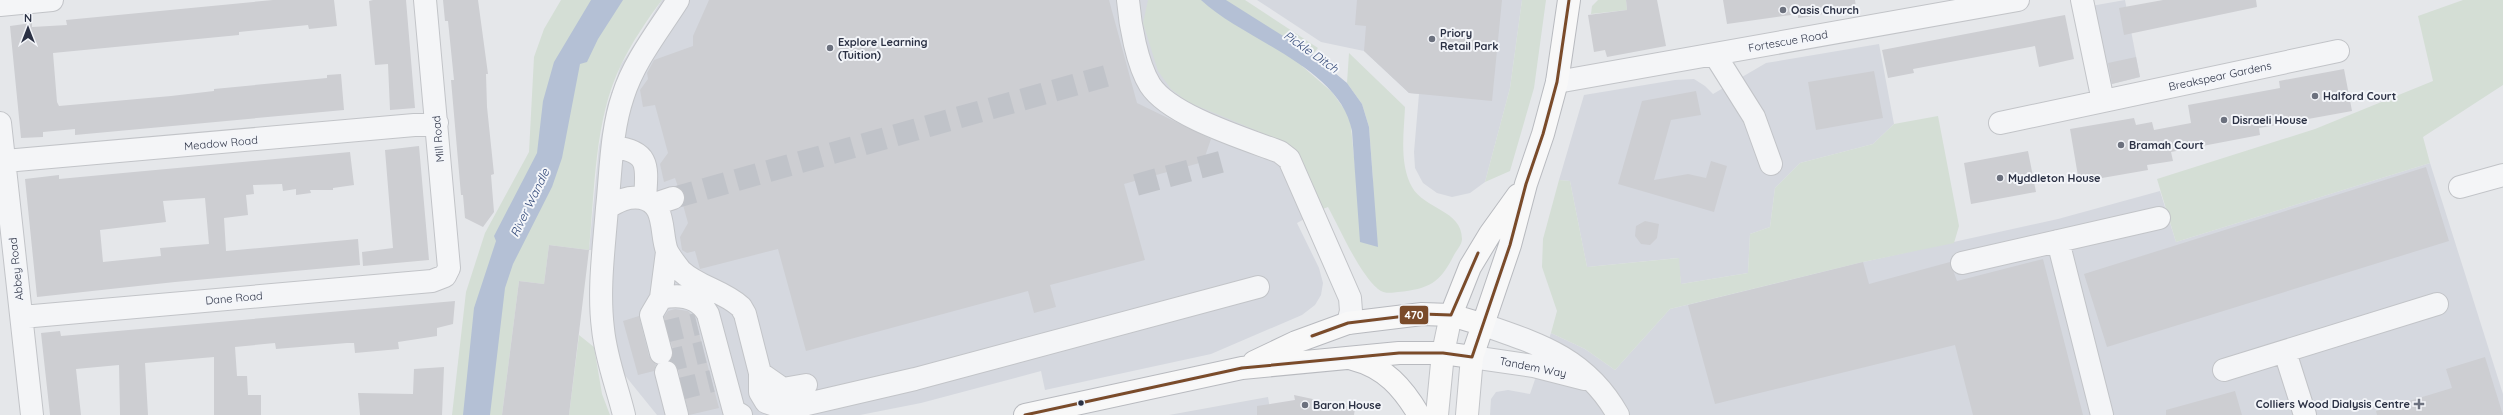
<svg xmlns="http://www.w3.org/2000/svg" width="2503" height="415" font-family="Quicksand,sans-serif">
	<rect width="100%" height="100%" fill="#e5e7ea"/>
	<!-- built -->
	<path fill="#d5d8df" d="M 662,0 L 1148,0 L 1260,134 L 1300,160 L 1323,209 L 1297,223 L 1319,268 L 1323,283 L 1321,295 L 1315,305 L 1302,315 L 1211,354 L 1045,390 L 1041,371 L 921,403 L 860,415 L 657,415 L 623,373 L 611,323 L 610,250 L 589,250 L 599,147 L 607,106 L 621,65 Z
		M 1257,0 L 1522,0 L 1510,88 L 1485,182 L 1470,193 L 1452,197 L 1437,193 L 1423,183 L 1415,168 L 1414,152 L 1419,94 L 1409,93 L 1364,51 L 1321,42 Z
		M 2125,0 L 2140,77 L 2107,85 L 2091,6 Z
		M 1879,44 L 1894,124 L 1873,144 L 1800,163 L 1775,188 L 1770,227 L 1750,234 L 1748,273 L 1681,284 L 1678,258 L 1587,267 L 1570,181 L 1559,180 L 1584,95 L 1675,80 L 1694,79 L 1705,86 L 1713,94 L 1766,63 Z
		M 2430,163 L 2503,394 L 2503,415 L 1490,415 L 1491,399 L 1496,392 L 1508,390 L 1530,394 L 1551,333 L 1585,349 L 1615,370 L 1670,309 L 1863,262 L 2058,219 L 2160,191 L 2176,242 Z
		M 1268,397 L 1271,415 L 1169,415 Z"/>
	<!-- green -->
	<path fill="#d4ded5" d="M 561,0 L 662,0 C 647,20 632,42 621,65 C 594,120 595,190 589,250 L 549,245 L 544,284 L 519,281 L 502,415 L 452,415 L 466,292 L 485,233 L 529,152 L 534,57 L 544,29 Z
		M 1148,0 L 1245,0 L 1318,48 L 1302,66 L 1332,92 L 1350,117 L 1356,178 L 1373,180 L 1369,127 L 1362,104 L 1347,83 L 1349,53 L 1405,107 C 1404,132 1399,164 1412,187 C 1424,209 1462,210 1462,239 C 1462,244 1457,250 1454,255 C 1440,283 1429,289 1398,292 C 1392,293 1383,294 1378,289 C 1359,273 1340,229 1328,207 L 1323,209 L 1300,160 L 1260,132 L 1188,102 L 1171,89 L 1158,71 L 1143,23 Z
		M 1522,0 L 1546,0 L 1534,88 L 1510,171 L 1485,182 L 1510,88 Z
		M 1598,0 L 1626,0 L 1627,10 L 1591,14 L 1592,6 Z
		M 2463,0 L 2503,0 L 2503,85 L 2423,137 L 2430,163 L 2176,242 L 2157,179 L 2315,129 L 2433,81 L 2418,16 Z
		M 1938,116 L 1959,226 L 1954,243 L 1863,262 L 1670,309 L 1615,370 L 1585,349 L 1551,333 L 1557,311 L 1542,267 L 1543,239 L 1559,180 L 1570,181 L 1587,267 L 1679,258 L 1681,284 L 1748,273 L 1750,234 L 1770,227 L 1775,188 L 1800,163 L 1873,144 L 1894,124 Z
		M 579,335 L 594,347 L 602,394 L 610,415 L 569,415 Z"/>
	<!-- water -->
	<path fill="#b4c0d5" d="M 591,0 L 623,0 L 598,39 L 587,62 L 580,64 L 562,158 L 552,187 L 513,264 L 505,288 L 490,415 L 463,415 L 474,308 L 496,241 L 494,236 L 537,153 L 543,101 L 554,62 Z
		M 1201,0 L 1226,0 L 1312,54 L 1347,83 L 1362,104 L 1369,127 L 1378,247 L 1360,242 L 1352,131 C 1340,67 1245,41 1201,0 Z"/>
	<!-- building -->
	<path fill="#cdced2" fill-rule="evenodd" d="M 273,0 L 334,0 L 337,26 L 309,29 L 308,25 L 239,32 L 239,35 L 53,53 L 57,102 L 59,106 L 171,96 L 214,91 L 214,89 L 327,78 L 327,75 L 341,74 L 344,110 L 75,135 L 75,129 L 43,132 L 43,137 L 21,138 L 10,26 L 32,23 L 32,27 L 67,25 L 66,20 Z
		M 373,0 L 406,0 L 415,108 L 390,110 L 388,64 L 375,65 L 369,1 Z
		M 443,0 L 478,0 L 488,74 L 486,74 L 487,107 L 494,174 L 491,175 L 494,212 L 483,227 L 465,218 L 463,195 L 461,195 L 451,80 L 454,80 L 448,21 L 445,21 Z
		M 709,0 L 1109,0 L 1137,103 L 1211,139 L 1203,162 L 1124,184 L 1145,260 L 1050,285 L 1056,307 L 1034,313 L 1028,291 L 806,351 L 778,249 L 700,269 L 695,251 L 687,253 L 682,250 L 680,237 L 688,223 L 683,205 L 685,194 L 678,187 L 675,178 L 664,182 L 660,164 L 668,153 L 655,105 L 643,107 L 640,90 L 648,79 L 647,73 L 654,60 L 693,46 L 693,36 Z
		M 1357,0 L 1502,0 L 1492,101 L 1409,93 L 1364,51 L 1366,26 L 1355,25 Z
		M 1626,0 L 1657,0 L 1666,46 L 1607,57 L 1605,50 L 1594,52 L 1588,15 L 1627,10 Z
		M 1723,0 L 1855,0 L 1856,8 L 1807,17 L 1798,18 L 1798,14 L 1727,24 Z
		M 2163,0 L 2256,0 L 2257,7 L 2124,35 L 2119,8 Z
		M 2065,15 L 2074,59 L 2039,67 L 2035,46 L 1913,69 L 1914,73 L 1888,78 L 1882,50 Z
		M 2136,57 L 2140,77 L 2112,84 L 2108,63 Z
		M 2344,69 L 2352,111 L 2259,128 L 2260,135 L 2171,152 L 2173,161 L 2147,165 L 2148,170 L 2079,182 L 2070,129 L 2134,118 L 2136,125 L 2152,122 L 2154,130 L 2191,123 L 2188,105 L 2280,88 L 2279,81 Z
		M 1874,71 L 1883,118 L 1816,130 L 1808,82 Z
		M 1696,91 L 1701,115 L 1671,120 L 1654,180 L 1688,174 L 1706,178 L 1711,161 L 1727,166 L 1714,212 L 1618,184 L 1642,101 Z
		M 419,146 L 429,260 L 363,266 L 362,252 L 393,248 L 385,150 Z
		M 2028,151 L 2036,192 L 1971,204 L 1964,163 Z
		M 350,152 L 354,185 L 333,188 L 333,190 L 310,190 L 311,193 L 296,195 L 296,189 L 283,191 L 282,184 L 253,185 L 254,194 L 246,195 L 248,215 L 224,218 L 226,251 L 358,239 L 360,265 L 175,282 L 37,297 L 25,179 L 59,175 L 59,179 L 123,173 ZM 205,198 L 209,244 L 160,248 L 161,256 L 103,262 L 100,230 L 166,222 L 163,201 Z
		M 2426,167 L 2449,241 L 2107,347 L 2084,274 Z
		M 1645,221 L 1659,224 L 1657,238 L 1650,245 L 1641,244 L 1635,236 L 1636,226 Z
		M 549,245 L 589,250 L 569,415 L 502,415 L 519,281 L 544,284 Z
		M 2043,259 L 2083,415 L 1973,415 L 1955,345 L 1715,404 L 1688,305 L 1863,262 L 1869,284 L 1950,262 L 1957,281 Z
		M 455,301 L 453,324 L 437,328 L 437,336 L 398,342 L 399,349 L 355,353 L 354,343 L 347,343 L 276,349 L 275,343 L 235,347 L 237,376 L 247,376 L 248,395 L 261,395 L 261,415 L 214,415 L 214,357 L 145,363 L 148,415 L 120,415 L 119,365 L 76,369 L 81,415 L 50,415 L 41,333 L 60,331 L 61,336 Z
		M 675,309 L 688,311 L 695,318 L 719,408 L 689,415 L 678,369 L 671,361 L 673,350 L 664,317 L 668,311 Z
		M 639,316 L 649,356 L 656,364 L 654,371 L 638,375 L 623,321 Z
		M 2485,357 L 2503,415 L 2377,415 L 2376,411 L 2452,388 L 2446,369 Z
		M 444,367 L 442,415 L 360,415 L 358,393 L 413,394 L 414,369 Z
		M 2235,391 L 2242,415 L 2166,415 L 2166,410 Z
		M 1294,395 L 1355,408 L 1354,415 L 1257,415 L 1257,406 L 1295,400 Z"/>
	<g fill="none" stroke-linecap="round" stroke-linejoin="round">
		<!-- minor-tunnel -->
		<path stroke="#c0c3c9" stroke-width="22" stroke-dasharray="22 11" stroke-linecap="butt" d="M 1136,185 L 1224,161
			M 673,198 L 1106,76
			M 660,333 L 697,324
			M 663,362 L 704,352
			M 676,390 L 712,381"/>
		<defs>
			<path id="minor" d="M 1128,0 C 1130,25 1137,64 1150,85 C 1170,116 1246,139 1280,152 L 1289,159 L 1350,298 L 1351,311 L 1348,323
				M 2082,0 L 2103,101
				M 0,5 L 52,0
				M 1715,55 L 1754,117 L 1771,164
				M 1557,82 L 2018,0
				M 0,123 L 32,415
				M 2000,123 L 2338,51
				M 613,147 C 651,151 647,167 645,199
				M 5,161 L 437,123
				M 2460,187 L 2503,175
				M 655,204 L 673,198
				M 607,208 C 611,171 611,131 623,96 C 634,61 659,30 678,0
				M 2058,241 L 2102,415
				M 1962,263 L 2159,218
				M 661,298 C 680,294 698,296 708,314 L 734,411 L 741,415
				M 22,317 L 432,281 L 445,276 L 449,268 L 425,0
				M 1481,324 C 1539,344 1586,358 1618,415
				M 2285,352 L 2305,415
				M 661,353 L 651,315 L 661,298 L 667,252
				M 1472,357 L 1534,366 L 1585,379
				M 2224,370 L 2437,304
				M 666,372 L 677,415
				M 760,373 L 783,389 L 806,385
				M 624,415 C 617,386 606,359 603,329 C 598,289 604,248 607,208 C 618,201 628,196 641,198 C 667,203 660,233 667,251 C 670,257 677,266 681,271 C 698,287 724,291 741,307 L 745,314 L 760,373 L 760,392 L 766,402 L 786,409 L 915,379 L 1258,287"/>
			<path id="major" d="M 1437,415 L 1443,353 L 1451,315
				M 1467,415 L 1472,357"/>
			<path id="highway" d="M 1451,315 L 1470,267 L 1490,234 L 1518,195
				M 1353,359 C 1385,367 1403,388 1419,415
				M 1254,362 L 1296,342 L 1348,323 L 1422,314 L 1451,315 L 1481,324
				M 1025,415 L 1242,368 L 1399,353 L 1443,353 L 1472,357 L 1510,245 L 1526,184 L 1543,134 L 1557,82 L 1569,0"/>
		</defs>
		<!-- minor casing -->
		<use href="#minor" stroke="#c2c4c8" stroke-width="24"/>
		<!-- major casing -->
		<use href="#major" stroke="#c2c4c8" stroke-width="24"/>
		<!-- highway casing -->
		<use href="#highway" stroke="#b8babf" stroke-width="24"/>
		<!-- minor -->
		<use href="#minor" stroke="#f4f5f7" stroke-width="22"/>
		<!-- major -->
		<use href="#major" stroke="#f8f8f8" stroke-width="22"/>
		<!-- highway -->
		<use href="#highway" stroke="#f8f8f8" stroke-width="22"/>
		<defs>
			<path id="bus-1" d="M 1312,336 L 1348,323 L 1422,314 L 1451,315 L 1478,253
				M 1025,415 L 1242,368 L 1399,353 L 1443,353 L 1472,357 L 1510,245 L 1526,184 L 1543,134 L 1557,82 L 1569,0"/>
		</defs>
		<!-- bus-1 casing -->
		<use href="#bus-1" stroke="#f3f5f9" stroke-width="6"/>
		<!-- bus-1 -->
		<use href="#bus-1" stroke="#7a4b2a" stroke-width="3"/>
	</g>
	<!-- markers -->
	<g fill="#6c717e" stroke="#f3f5f9" stroke-width="1.5">
		<circle cx="1783" cy="10" r="4"/>
		<circle cx="1432" cy="39" r="4"/>
		<circle cx="830" cy="48" r="4"/>
		<circle cx="2315" cy="96" r="4"/>
		<circle cx="2224" cy="120" r="4"/>
		<circle cx="2121" cy="145" r="4"/>
		<circle cx="2000" cy="178" r="4"/>
		<path d="M2417 398h4v4h4v4h-4v4h-4v-4h-4v-4h4z"/>
		<circle cx="1305" cy="405" r="4"/>
	</g>
	<circle fill="#2b3144" stroke="#f3f5f9" stroke-width="1.5" cx="1081" cy="403" r="3.5"/>
	<g text-anchor="middle" stroke-width="4" stroke-linejoin="round" paint-order="stroke">
		<!-- poi labels -->
		<g font-size="11" font-weight="bold" fill="#2b3144" stroke="#f3f5f9" text-anchor="start">
			<text x="1791" y="14">Oasis Church</text>
			<text x="1440" y="37">Priory<tspan x="1440" dy="13">Retail Park</tspan></text>
			<text x="838" y="46">Explore Learning<tspan x="838" dy="13">(Tuition)</tspan></text>
			<text x="2323" y="100">Halford Court</text>
			<text x="2232" y="124">Disraeli House</text>
			<text x="2129" y="149">Bramah Court</text>
			<text x="2008" y="182">Myddleton House</text>
			<text x="2410" y="408" text-anchor="end">Colliers Wood Dialysis Centre</text>
			<text x="1313" y="409">Baron House</text>
		</g>
		<!-- street labels -->
		<g font-size="11" fill="#2b3144" stroke="#f3f5f9">
			<text transform="translate(1788 41) rotate(-10)" y="4">Fortescue Road</text>
			<text transform="translate(2220 76) rotate(-12)" y="4">Breakspear Gardens</text>
			<text transform="translate(438 139) rotate(-95)" y="4">Mill Road</text>
			<text transform="translate(221 143) rotate(-5)" y="4">Meadow Road</text>
			<text transform="translate(16 269) rotate(-96)" y="4">Abbey Road</text>
			<text transform="translate(234 298) rotate(-5)" y="4">Dane Road</text>
			<text transform="translate(1533 367) rotate(11)" y="4">Tandem Way</text>
		</g>
		<!-- water labels -->
		<g font-size="12" font-style="italic" fill="#344a79" stroke="#f3f5f9">
			<text transform="translate(1311 52) rotate(35)" y="4">Pickle Ditch</text>
			<text transform="translate(530 203) rotate(-64)" y="4">River Wandle</text>
		</g>
	</g>
	<rect stroke="#f3f5f9" stroke-width="1.5" x="1399" y="305" width="30" height="20" rx="4" fill="#7a4b2a"/>
	<g font-size="11" text-anchor="middle" font-weight="bold" fill="#fff">
		<text x="1414" y="319">470</text>
	</g>
	<!-- north arrow -->
	<g transform="translate(28 28)" stroke="#f3f5f9" stroke-width="3" paint-order="stroke">
	<path d="M0-3L7 15L0 10L-7 15Z" fill="#2b3144"/>
	<text y="-6" font-size="11" font-weight="bold" text-anchor="middle" fill="#2b3144">N</text>
	</g>
</svg>
